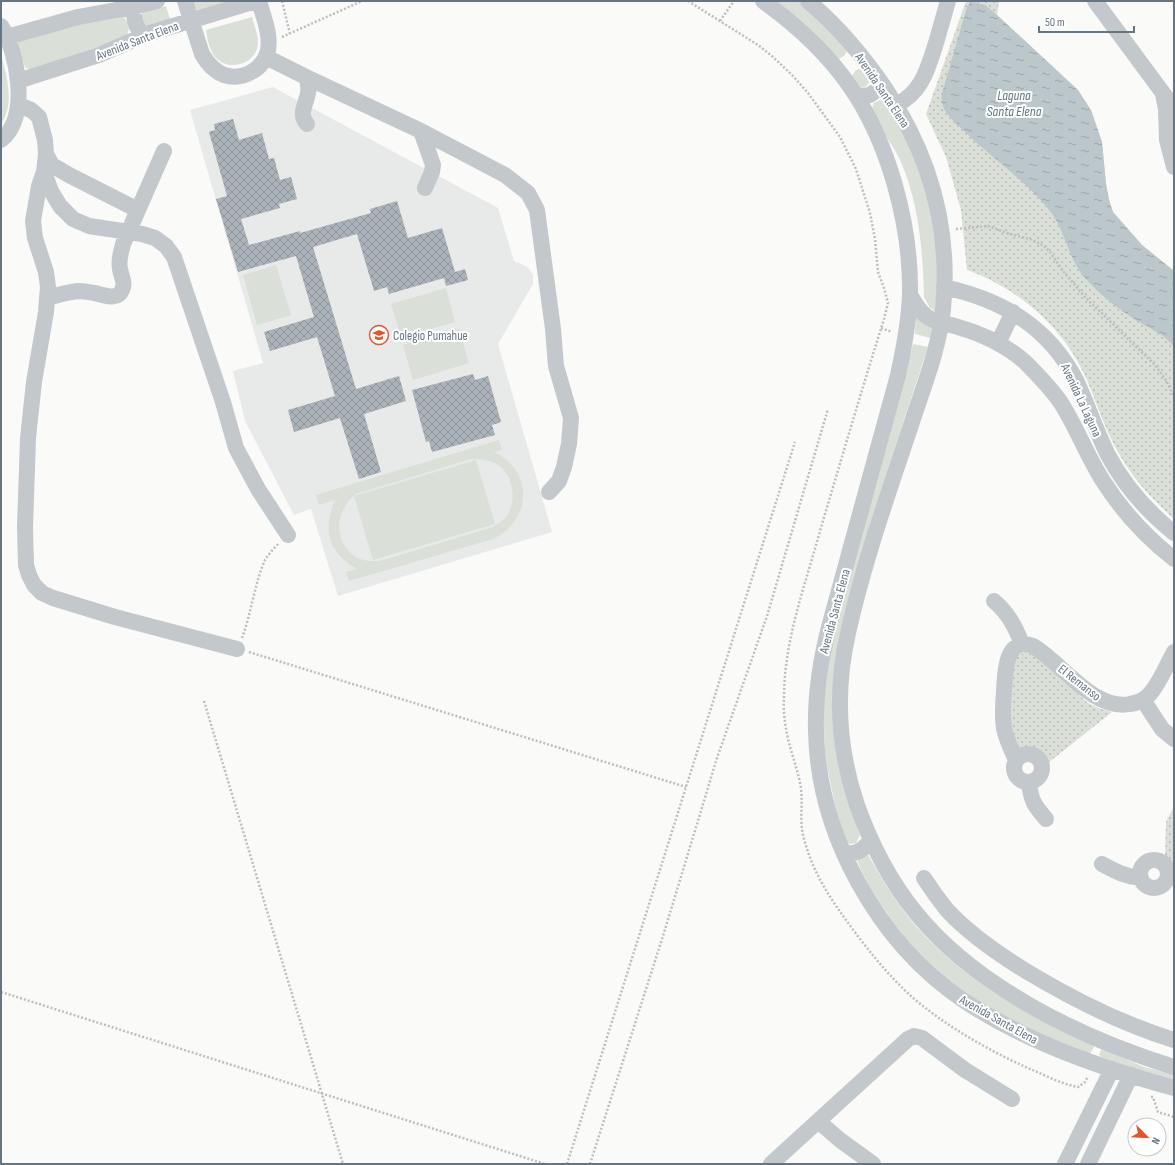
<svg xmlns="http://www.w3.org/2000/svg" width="1175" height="1165" font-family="'Sofia Sans Condensed',sans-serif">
	<defs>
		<pattern id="park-dots" width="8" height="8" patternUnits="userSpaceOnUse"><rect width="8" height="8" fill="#dadfd7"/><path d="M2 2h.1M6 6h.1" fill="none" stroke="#b4b9b4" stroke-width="1.8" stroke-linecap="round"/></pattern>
		<pattern id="water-ripples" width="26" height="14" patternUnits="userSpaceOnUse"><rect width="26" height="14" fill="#bbc7cb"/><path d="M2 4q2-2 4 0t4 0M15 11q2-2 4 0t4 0" fill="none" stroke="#9ca6aa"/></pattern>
		<pattern id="building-cross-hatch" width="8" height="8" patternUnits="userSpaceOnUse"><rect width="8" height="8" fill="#aab3b9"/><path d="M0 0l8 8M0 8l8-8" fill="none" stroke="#8e969c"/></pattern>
	</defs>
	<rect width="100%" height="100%" fill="#fafaf8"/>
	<!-- built -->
	<path fill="#e8e9e9" d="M 273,87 L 498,208 L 514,261 L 528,267 L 533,275 L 533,284 L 498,344 L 552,532 L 338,596 L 311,509 L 294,515 L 245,421 L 233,371 L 263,363 L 190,110 Z"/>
	<!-- green -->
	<path fill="#dadfd7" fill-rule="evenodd" d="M 193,1 L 233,1 L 200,12 L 195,8 Z
		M 775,1 L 798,1 L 844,45 L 847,51 L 844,56 L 839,59 L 836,57 Z
		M 166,6 L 170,19 L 147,27 L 145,26 L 141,16 L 143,12 Z
		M 112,17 L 124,17 L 126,20 L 129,29 L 127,35 L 109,43 L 34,69 L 28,69 L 25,67 L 17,45 L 19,40 L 53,30 Z
		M 252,17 C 254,25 258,34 258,42 C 258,65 225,74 213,54 C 209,47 207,38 206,30 Z
		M 1,55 C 7,76 15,104 1,124 Z
		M 859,69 L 863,70 L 871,81 L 865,87 L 860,88 L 852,76 L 856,70 Z
		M 880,100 C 888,102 892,114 896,121 C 922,166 937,219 938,271 C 938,284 936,298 935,311 L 930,308 L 924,297 C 923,252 919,204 901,162 C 893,144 878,128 872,109 L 874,103 Z
		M 276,265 L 291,315 L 257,325 L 243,275 Z
		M 446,288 L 455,322 L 401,337 L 391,304 Z
		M 916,315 L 932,328 L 931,338 L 915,334 Z
		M 459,329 L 469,363 L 413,380 L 403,345 Z
		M 913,344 L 928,347 L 870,523 L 833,688 L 833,726 L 836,754 L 843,785 L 860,835 L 856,843 L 850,844 L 846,842 L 836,809 L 827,767 L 825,750 L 823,705 L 831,651 Z
		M 499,440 L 502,450 L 494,452 C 534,471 532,520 493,539 L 349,581 L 346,572 L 357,569 C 327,551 323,531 335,500 L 319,505 L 316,495 ZM 471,459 C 481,459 493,460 501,467 C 514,479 517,503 506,517 C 502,521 498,524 493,527 L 380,561 C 339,566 325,518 356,494 Z
		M 476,460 L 495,524 L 373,560 L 354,496 Z
		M 867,853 C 881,878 896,902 914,924 C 940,954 979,985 1013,1004 C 1040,1019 1068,1032 1095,1045 L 1090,1054 C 1008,1024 935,985 885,910 C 874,894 864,878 857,860 Z
		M 1102,1049 L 1144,1067 L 1174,1075 L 1174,1081 L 1133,1070 L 1101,1057 L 1099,1054 Z"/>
	<!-- park -->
	<path fill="url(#park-dots)" d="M 966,1 L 999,1 L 997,15 L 1078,90 L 1085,101 L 1091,110 L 1102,142 L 1106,184 L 1109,200 L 1113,212 L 1142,245 L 1174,271 L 1174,519 C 1152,499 1133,479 1118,452 C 1105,429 1097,404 1087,380 C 1064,328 1020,289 967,270 L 961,210 L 946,157 L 926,114 Z
		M 1025,652 L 1035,655 L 1088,703 L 1101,709 L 1112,712 L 1048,763 C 1037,747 1033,751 1017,748 L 1011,737 L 1011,677 L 1017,656 Z
		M 1174,806 L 1174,880 L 1170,863 L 1165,858 L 1166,822 Z"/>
	<!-- water -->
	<path fill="url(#water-ripples)" d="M 973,2 L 985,5 L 997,15 L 1078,90 L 1085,101 L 1091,110 L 1102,142 L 1106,184 L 1109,200 L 1113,212 L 1142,245 L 1174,271 L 1174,347 C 1165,334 1147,327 1134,319 C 1116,307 1099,294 1085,278 C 1068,259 1066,232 1050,211 C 1027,181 990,157 963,130 C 952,119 939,110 942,93 L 967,7 L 970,3 Z"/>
	<!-- building -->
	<path fill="url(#building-cross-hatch)" d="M 233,119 L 239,140 L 262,133 L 269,159 L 274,158 L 280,180 L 291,177 L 297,199 L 279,204 L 280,208 L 241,219 L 249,245 L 300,231 L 300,233 L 371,213 L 370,209 L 397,201 L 408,238 L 442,228 L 455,272 L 465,269 L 468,280 L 446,286 L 444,278 L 389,294 L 387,287 L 374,291 L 357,234 L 313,247 L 356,389 L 399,376 L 406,401 L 364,414 L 381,472 L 359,479 L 340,418 L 294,432 L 288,410 L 335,396 L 317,337 L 270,351 L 264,332 L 314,317 L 296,256 L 238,272 L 216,199 L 227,196 L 209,132 L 215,130 L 214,124 Z
		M 473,374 L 475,380 L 488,376 L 501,422 L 492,425 L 495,435 L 432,452 L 429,441 L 426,442 L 412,390 Z"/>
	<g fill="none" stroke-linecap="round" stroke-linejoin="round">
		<!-- path -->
		<path stroke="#bbbfc2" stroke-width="2.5" stroke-dasharray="2 2" stroke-linecap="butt" d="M 282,1 L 290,34
			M 688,1 L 758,45 L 773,57 L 792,75 L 808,93 L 840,137 L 856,169 L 870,213 L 875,239 L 878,272 L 884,288 L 888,303 L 884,319 C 862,389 841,460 820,531 C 805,586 784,640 784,698 C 783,711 785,725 788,739 C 792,755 798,771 801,788 C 803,805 799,822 804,839 C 814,876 832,901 854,931 C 872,955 890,977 912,997 C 947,1027 988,1050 1030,1069 C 1045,1075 1061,1084 1078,1087 L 1085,1082 L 1088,1076
			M 720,21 L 734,1
			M 282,37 L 362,1
			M 956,229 L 988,226 L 1007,233 L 1033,240 L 1044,246 L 1050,252 L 1063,271 L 1085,297 L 1155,365 L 1166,380 L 1174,397
			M 881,328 L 892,332
			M 242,638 C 251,614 255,582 265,560 C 269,554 274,548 279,543
			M 249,652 L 686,787
			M 204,701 L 343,1164
			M 1,992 L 545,1164
			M 1151,1097 L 1153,1097 L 1158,1112 L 1174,1117
			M 567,1164 L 795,442
			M 590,1164 L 663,936 L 717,758 L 767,616 L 828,409"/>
		<!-- minor -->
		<path stroke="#c3c8cc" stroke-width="16" d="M 185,1 L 202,54 C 207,63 214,71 224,75 C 243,81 264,69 268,50 C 271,34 263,16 259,1
			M 763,1 C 795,24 826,52 849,85 C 889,142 911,225 910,294 C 909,321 904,348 898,375 L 829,627 C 820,662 815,696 816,731 C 818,835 878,942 963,1000 C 1026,1042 1101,1068 1174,1088
			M 808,1 C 838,26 863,56 885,88 C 930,155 951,229 943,309 C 939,349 924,385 912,422 C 889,491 864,561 848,633 C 835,690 838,749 857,805 C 871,844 889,880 916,913 C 977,988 1083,1039 1174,1067
			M 1095,1 L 1174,108
			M 133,7 L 135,22 L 142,37
			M 1,26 C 18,52 30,118 1,140
			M 7,37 L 78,17 L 133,7 L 157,1
			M 266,57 L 306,77 C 308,82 309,88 308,93 C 306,105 298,114 307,124
			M 306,77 L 421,131 L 433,165 L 432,172 L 425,188
			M 18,81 L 99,55 L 150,33 L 256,1
			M 1163,94 L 1166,109 L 1167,140 L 1174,167
			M 857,97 L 870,95 L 883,85
			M 19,105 L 31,110 L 39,117 L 45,140 L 46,154 L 44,172 L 51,191 L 60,206 L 73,219 L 89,226 L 142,234 L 155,238 L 166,246 L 174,257 L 223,402 L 236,448 L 258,489 L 288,535
			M 896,105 C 922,93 928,68 936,43 C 940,29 944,15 948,1
			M 421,131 L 505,175 L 528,193 L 537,210 L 553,329 L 556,366 L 571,418 L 569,444 L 564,467 L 559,481 L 549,492
			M 46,154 L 52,165 L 69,175 L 138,210
			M 44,172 L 39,186 L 33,221 L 35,238 L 46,272 L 48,287 L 46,312 L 34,382 L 28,438 L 25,527 L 26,565 L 29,575 L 34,585 L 42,593 L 53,598 L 115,617 L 237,649
			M 944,287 C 1003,300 1049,327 1077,382 C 1088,406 1096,431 1108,455 C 1124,485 1148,512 1174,533
			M 910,295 C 915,303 920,313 929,318 C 938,323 949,324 958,327 C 982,334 1006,345 1025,362 C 1038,375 1051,388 1061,403 C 1077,428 1087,456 1103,481 C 1122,511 1146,537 1174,559
			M 47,298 C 58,295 68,292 78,291 C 83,291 89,292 94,293 C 102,294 117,302 122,290 C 126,283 121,276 120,269 C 118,260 121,253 123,244 L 164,151
			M 998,343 L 1013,312
			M 994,601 C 1008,613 1015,626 1022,644
			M 1143,700 L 1162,729 L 1174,739
			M1014 768a14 14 0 1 1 28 0a14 14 0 1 1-28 0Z
			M 1016,760 C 1011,749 1006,739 1004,728 C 1002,716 1003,703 1004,691 C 1005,673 1005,636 1033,646 C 1062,663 1093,711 1130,704 C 1137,703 1144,700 1149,695 C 1160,683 1166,666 1174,652
			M 1029,782 C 1031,801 1034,805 1046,819
			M 844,853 C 856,855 864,850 870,840
			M1140 874a14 14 0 1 1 28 0a14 14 0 1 1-28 0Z
			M 1102,864 C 1115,871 1126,877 1141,878
			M 924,878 C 931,889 939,900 947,910 C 971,936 1001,956 1031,974 C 1078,1002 1122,1024 1174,1040
			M 818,1121 L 840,1140 L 873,1164
			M 771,1164 L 908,1039 L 914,1036 L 922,1038 L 965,1070 L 1012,1099
			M 1065,1164 L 1112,1069
			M 1088,1164 L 1131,1075"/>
	</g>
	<!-- icons -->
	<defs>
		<symbol id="school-ring" viewBox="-11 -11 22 22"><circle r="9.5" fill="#fff" stroke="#e4572e" stroke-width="1.5"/><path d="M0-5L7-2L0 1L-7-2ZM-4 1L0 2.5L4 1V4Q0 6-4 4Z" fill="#e4572e"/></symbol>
	</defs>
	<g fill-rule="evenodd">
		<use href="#school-ring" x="368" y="324" width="22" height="22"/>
	</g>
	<g text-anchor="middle" stroke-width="4" stroke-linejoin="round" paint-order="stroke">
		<!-- street labels -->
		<g font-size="13" fill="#657683" stroke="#fff">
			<text transform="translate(137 40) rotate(-21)" y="5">Avenida Santa Elena</text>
			<text transform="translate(883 90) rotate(56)" y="5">Avenida Santa Elena</text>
			<text transform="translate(1082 400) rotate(65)" y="5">Avenida La Laguna</text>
			<text transform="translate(834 611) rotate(-75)" y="5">Avenida Santa Elena</text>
			<text transform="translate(1080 682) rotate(38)" y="5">El Remanso</text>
			<text transform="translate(999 1019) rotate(29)" y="5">Avenida Santa Elena</text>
		</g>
		<!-- poi labels -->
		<g font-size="13" fill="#657683" stroke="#fff" text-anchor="start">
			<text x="393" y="340">Colegio Pumahue</text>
		</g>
		<!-- water labels -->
		<g font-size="14" font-style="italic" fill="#60757c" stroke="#fff">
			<text x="1014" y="100">Laguna<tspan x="1014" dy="16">Santa Elena</tspan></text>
		</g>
	</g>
	<!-- border -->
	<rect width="1175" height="1165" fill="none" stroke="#657683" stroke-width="4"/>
	<!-- north arrow -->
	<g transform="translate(1147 1137) rotate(114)"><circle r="19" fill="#ffffff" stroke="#c1c8cd"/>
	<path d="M0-3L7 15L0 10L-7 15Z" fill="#e4572e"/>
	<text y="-6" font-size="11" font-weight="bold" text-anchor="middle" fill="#657683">N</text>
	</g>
	<!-- scale -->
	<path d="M1039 26v6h95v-6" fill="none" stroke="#657683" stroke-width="2"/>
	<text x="1045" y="26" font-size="12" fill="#657683" stroke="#ffffff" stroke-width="3" paint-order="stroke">50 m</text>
</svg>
